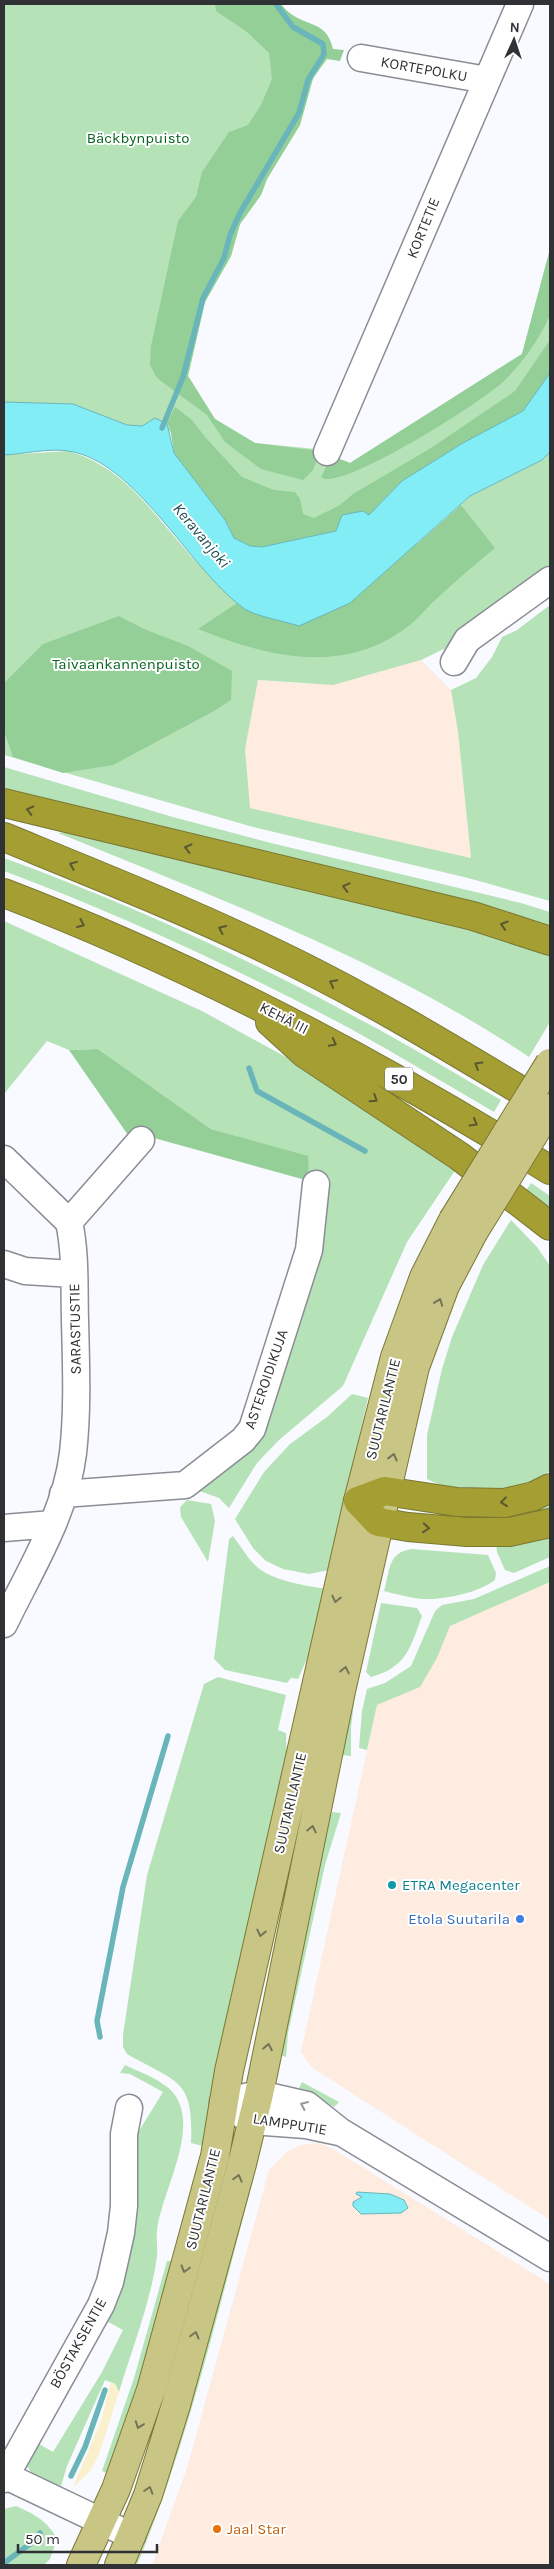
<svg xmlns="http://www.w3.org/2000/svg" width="554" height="2569" font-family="Karla,sans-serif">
	<rect width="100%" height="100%" fill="#f8faff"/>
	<!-- industrial -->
	<path fill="#feece1" d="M 421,660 L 451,690 L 458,732 L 471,858 L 249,808 L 245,749 L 257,680 L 309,684 L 365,676 Z
		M 550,1582 L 550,2220 L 311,2067 L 301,2052 L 377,1705 L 420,1687 L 437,1658 L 450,1626 Z
		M 318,2143 L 333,2149 L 550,2284 L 550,2565 L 152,2565 L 187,2468 L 269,2170 L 287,2151 L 301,2145 Z"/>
	<!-- green -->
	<path fill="#b6e2b8" d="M 4,4 L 281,4 C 300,30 326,16 332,49 L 313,79 L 300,125 L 267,179 L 261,195 L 240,224 L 231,256 L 205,302 L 188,376 L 215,419 L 255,443 L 316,449 L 350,463 L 522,354 L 550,249 L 550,362 L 539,383 L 293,535 L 155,419 L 142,426 L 127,425 L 73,404 L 4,402 Z
		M 68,451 C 124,466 154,515 191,556 C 208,574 226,591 243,608 L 418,545 L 470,496 L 542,460 L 550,452 L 550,571 L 448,647 L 421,660 L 333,685 L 258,680 L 245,749 L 250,808 L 471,858 L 458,732 L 451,690 L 476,678 L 492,657 L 502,637 L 517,630 L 550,605 L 550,901 L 468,878 L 253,827 L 4,755 L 4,455 Z
		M 4,767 L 173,817 L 271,843 L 521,903 L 550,912 L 550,933 L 4,795 Z
		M 68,832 L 488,931 L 550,954 L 550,1022 L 529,1057 C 388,962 215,897 58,833 Z
		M 4,858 C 125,902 245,957 359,1019 C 407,1044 454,1073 501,1100 L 494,1112 C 446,1084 398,1055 349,1028 C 238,969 122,915 4,871 Z
		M 4,921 L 202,1011 L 313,1072 L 456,1169 L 407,1242 L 343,1386 L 279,1440 L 257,1463 L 229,1508 L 219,1498 L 194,1489 L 250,1440 L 306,1279 L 308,1157 L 211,1129 L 98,1049 L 69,1050 L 47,1041 L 4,1094 Z
		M 531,1183 L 550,1196 L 550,1218 L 522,1197 Z
		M 511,1220 L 537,1247 L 550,1266 L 550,1471 C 516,1495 464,1498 427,1479 L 427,1435 L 442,1369 L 452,1337 L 483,1265 Z
		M 352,1394 L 368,1398 L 329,1570 L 309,1574 L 283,1569 L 266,1561 L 253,1548 L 235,1519 L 264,1472 L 290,1444 L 327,1417 Z
		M 550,1499 L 550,1511 L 490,1519 L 490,1512 Z
		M 187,1500 L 211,1504 L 215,1521 L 208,1562 L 181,1517 L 180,1507 Z
		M 550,1533 L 550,1557 L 514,1573 L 505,1570 L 497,1552 L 496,1542 Z
		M 233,1536 C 240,1545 248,1559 257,1567 C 271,1580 309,1587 328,1589 L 321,1627 L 298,1679 L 291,1678 L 287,1683 L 225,1670 L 214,1659 L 229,1539 Z
		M 412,1549 L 488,1555 L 496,1573 L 495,1580 C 478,1593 444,1600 423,1599 C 410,1598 396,1594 384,1591 C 390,1572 387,1552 412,1549 Z
		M 550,1566 L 550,1582 L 450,1626 L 437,1658 L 420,1687 L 377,1705 L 367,1750 L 359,1748 L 362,1711 L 367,1689 L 385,1683 L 411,1666 L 435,1611 L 442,1605 L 474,1599 Z
		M 381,1603 L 417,1608 L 422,1616 C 410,1648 407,1667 371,1677 L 366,1672 Z
		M 359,1658 L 351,1728 L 351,1756 L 342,1755 L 342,1722 Z
		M 218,1677 L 286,1695 L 278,1730 L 286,1733 L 287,1773 L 203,2146 L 191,2143 C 194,2078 177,2083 127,2054 L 123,2047 L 123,2035 L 147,1875 L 204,1684 Z
		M 332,1812 L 341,1813 L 325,1865 L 288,2033 L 286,2057 L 278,2054 L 315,1860 Z
		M 125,2065 C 141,2073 170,2082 178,2100 C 196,2136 162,2192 157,2230 C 156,2238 158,2247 157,2256 C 151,2301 132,2349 119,2392 L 115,2384 L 105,2380 L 67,2466 L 61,2486 L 33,2475 L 25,2463 L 31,2446 L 39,2444 L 53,2452 L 102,2372 L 123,2330 L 103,2319 L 129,2147 L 163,2092 L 130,2074 L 120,2073 Z
		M 302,2082 L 339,2102 L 334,2107 L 299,2088 Z
		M 250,2174 L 254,2176 C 219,2307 189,2440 137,2565 L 129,2565 Z
		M 167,2261 L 174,2261 L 151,2352 L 109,2474 L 102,2471 L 134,2378 Z
		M 16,2506 C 34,2514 48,2521 57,2539 L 50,2559 L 44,2565 L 4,2565 L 4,2509 Z"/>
	<!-- forest -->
	<path fill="#93cf97" d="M 215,4 L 281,4 C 300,30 326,16 333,49 L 344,50 L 340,61 L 327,59 L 313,78 L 300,125 L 267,179 L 261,195 L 240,224 L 231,256 L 205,302 L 188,376 L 215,419 L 255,443 L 320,451 L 313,470 L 303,480 L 261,469 L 225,442 L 207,415 L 157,378 L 150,365 L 151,346 L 178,221 L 196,197 L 202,172 L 229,132 L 248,125 L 261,105 L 272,79 L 269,53 L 247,32 L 216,11 Z
		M 550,249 C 550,262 554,308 549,317 C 539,340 521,365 503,382 C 477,405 354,483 324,479 L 321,477 L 332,456 L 350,463 L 522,354 Z
		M 550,340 L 550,373 L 523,411 L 463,443 L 402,481 L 369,515 L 342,515 L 336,531 L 262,547 L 250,546 L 234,538 L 225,520 L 174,453 L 170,428 L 167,423 L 175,407 L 192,420 L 205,437 L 242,477 L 274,490 L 295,492 L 300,499 L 303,514 L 314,518 L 340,505 L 353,494 L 431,448 L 515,391 Z
		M 461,505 L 495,548 C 473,566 452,584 432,603 C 424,611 416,621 407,627 C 343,676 267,657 198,629 L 237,603 L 243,608 L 299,626 L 350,603 Z
		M 119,616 L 144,629 L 188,646 L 232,671 L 231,700 L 214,711 L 113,765 L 63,773 L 13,757 L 4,731 L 4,683 L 43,644 Z
		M 98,1049 L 211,1129 L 308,1156 L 309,1181 L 154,1138 L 146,1147 L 128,1135 L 69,1050 Z"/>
	<!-- sand -->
	<path fill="#faf0cb" d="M 111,2382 L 115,2384 L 119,2392 L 99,2454 L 90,2471 L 73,2487 L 101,2421 Z"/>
	<!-- water -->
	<path fill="#82edf4" stroke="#69b5ba" d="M 550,373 L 550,452 L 542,460 L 470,496 L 350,603 L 299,626 C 284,621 253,616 242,607 C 189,568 135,460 68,451 C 48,448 24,454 4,455 L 4,402 L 73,404 L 127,425 L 142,426 L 155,418 L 167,424 L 174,453 L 225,520 L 234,538 L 250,546 L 262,547 L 336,531 L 342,515 L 363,511 L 369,515 L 402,481 L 463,443 L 523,411 Z
		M 357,2192 L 390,2194 L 404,2200 L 408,2208 L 401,2213 L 361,2214 L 353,2206 L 353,2202 L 362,2197 L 356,2194 Z"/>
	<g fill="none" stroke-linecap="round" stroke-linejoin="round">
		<!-- stream -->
		<path stroke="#69b5ba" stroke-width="5.5" d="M 162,428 L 183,377 L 203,298 L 224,258 L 230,235 L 240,213 L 299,113 L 308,80 L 324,54 L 323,44 L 293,27 L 276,4
			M 249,1068 L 257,1091 L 365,1151
			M 100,2037 L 97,2021 L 123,1887 L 168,1736
			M 71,2476 L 85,2447 L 105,2390
			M 4,2563 L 30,2544 L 40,2533"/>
		<defs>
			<path id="minor" d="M 361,58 L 487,80
				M 327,452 L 520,4
				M 454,662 L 467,640 L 550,580
				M 4,1159 L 69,1222 C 76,1254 74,1288 75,1320 C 76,1364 78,1409 73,1453 C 66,1513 30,1570 4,1624
				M 69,1222 L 141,1140
				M 4,1264 L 25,1271 L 73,1274
				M 63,1494 L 185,1485 L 243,1440 L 252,1429 L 309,1250 L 316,1184
				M 4,1528 L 53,1524
				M 223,2102 L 259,2094 L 307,2105 L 341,2132 L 550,2258
				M 234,2110 L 252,2121 L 306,2125 L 339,2132
				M 4,2475 L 132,2536
				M 4,2479 L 101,2305 L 110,2282 L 121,2233 L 124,2206 L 124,2134 L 129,2108"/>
			<path id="major" d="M 81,2565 L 116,2489 L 151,2390 L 215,2156 L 229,2071 L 358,1501 L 395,1357 L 424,1277 L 453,1220
				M 119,2565 L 148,2495 L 176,2405 L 242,2164 L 259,2094 L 341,1691 L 415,1367 L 445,1286 L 473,1233"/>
			<path id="highway" d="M 4,803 L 473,916 L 550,941
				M 4,837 C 92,873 180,908 266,949 C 364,995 457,1052 550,1108
				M 4,893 C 195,966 376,1062 550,1170
				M 270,1022 L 304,1053 L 459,1156 L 550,1226
				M 550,1488 L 534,1496 L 504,1503 L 457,1502 L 385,1491 L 358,1501 L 378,1522 L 408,1527 L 467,1532 L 509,1532 L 550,1523"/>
		</defs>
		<!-- minor casing -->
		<use href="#minor" stroke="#8a8d95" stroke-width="29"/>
		<!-- major casing -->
		<use href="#major" stroke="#7b7833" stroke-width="30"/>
		<!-- highway casing -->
		<use href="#highway" stroke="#7b7833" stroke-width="30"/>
		<!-- minor -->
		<use href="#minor" stroke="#fff" stroke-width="26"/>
		<!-- major -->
		<use href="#major" stroke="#c8c585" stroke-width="28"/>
		<!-- highway -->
		<use href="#highway" stroke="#a49e33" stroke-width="28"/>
		<defs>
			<path id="major-bridge" d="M 453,1220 L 550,1063
				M 473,1233 L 550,1108"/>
		</defs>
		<!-- major-bridge casing -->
		<use href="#major-bridge" stroke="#7b7833" stroke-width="30" stroke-linecap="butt"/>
		<!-- major-bridge -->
		<use href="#major-bridge" stroke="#c8c585" stroke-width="28"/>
	</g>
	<!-- one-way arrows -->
	<defs><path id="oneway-chevron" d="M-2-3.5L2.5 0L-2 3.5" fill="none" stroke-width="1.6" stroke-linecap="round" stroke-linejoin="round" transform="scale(1.25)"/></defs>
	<g stroke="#595734">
		<use href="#oneway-chevron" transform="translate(30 810) rotate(-166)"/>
		<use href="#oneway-chevron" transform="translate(188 848) rotate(-166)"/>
		<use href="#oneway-chevron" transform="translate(73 865) rotate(-158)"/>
		<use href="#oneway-chevron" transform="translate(346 887) rotate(-166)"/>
		<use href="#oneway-chevron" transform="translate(81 924) rotate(23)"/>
		<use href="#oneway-chevron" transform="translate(504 925) rotate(-163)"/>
		<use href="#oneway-chevron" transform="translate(222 929) rotate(-156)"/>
		<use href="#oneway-chevron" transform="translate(333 983) rotate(-153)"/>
		<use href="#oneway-chevron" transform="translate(333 1043) rotate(27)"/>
		<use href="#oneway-chevron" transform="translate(478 1065) rotate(-149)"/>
		<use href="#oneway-chevron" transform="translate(374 1099) rotate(33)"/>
		<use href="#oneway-chevron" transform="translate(474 1123) rotate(30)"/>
		<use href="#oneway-chevron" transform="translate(504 1502) rotate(173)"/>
		<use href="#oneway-chevron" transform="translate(426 1528) rotate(5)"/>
	</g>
	<g stroke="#747458">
		<use href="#oneway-chevron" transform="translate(439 1302) rotate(-70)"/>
		<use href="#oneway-chevron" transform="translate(393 1457) rotate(-76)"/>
		<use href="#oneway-chevron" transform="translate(336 1599) rotate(103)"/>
		<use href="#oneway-chevron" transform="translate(345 1670) rotate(-78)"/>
		<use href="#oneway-chevron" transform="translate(312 1829) rotate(-78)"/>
		<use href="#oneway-chevron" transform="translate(261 1933) rotate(103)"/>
		<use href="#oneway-chevron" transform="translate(268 2047) rotate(-79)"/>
		<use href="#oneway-chevron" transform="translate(238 2178) rotate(-75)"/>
		<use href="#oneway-chevron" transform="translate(185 2269) rotate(106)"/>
		<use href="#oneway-chevron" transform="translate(195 2335) rotate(-75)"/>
		<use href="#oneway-chevron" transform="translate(139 2425) rotate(110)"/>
		<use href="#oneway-chevron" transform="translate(149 2490) rotate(-72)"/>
	</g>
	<use stroke="#98989a" href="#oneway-chevron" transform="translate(304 2105) rotate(-155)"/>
	<!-- markers -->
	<circle fill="#0f9aa8" stroke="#fff" stroke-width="2" cx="392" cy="1885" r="5"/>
	<circle fill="#3f7fe0" stroke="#fff" stroke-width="2" cx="520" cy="1919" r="5"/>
	<circle fill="#e8710a" stroke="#fff" stroke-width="2" cx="217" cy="2529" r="5"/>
	<g text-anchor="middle" stroke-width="4" stroke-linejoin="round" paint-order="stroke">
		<!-- shield labels -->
		<rect fill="#fff" stroke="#6e6f71" stroke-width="1" x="385" y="1067.5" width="28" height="23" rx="4"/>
		<g font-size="14" font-weight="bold" fill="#303134">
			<text x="399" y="1084">50</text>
		</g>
		<!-- street labels -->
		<g font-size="15" fill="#303134" stroke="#fff">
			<text transform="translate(424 69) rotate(10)" y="5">KORTEPOLKU</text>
			<text transform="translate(423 228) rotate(-68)" y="5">KORTETIE</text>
			<text transform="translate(284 1018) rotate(27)" y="5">KEHÄ III</text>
			<text transform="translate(75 1329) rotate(-91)" y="5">SARASTUSTIE</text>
			<text transform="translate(266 1379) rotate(-71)" y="5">ASTEROIDIKUJA</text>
			<text transform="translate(383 1409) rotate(-76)" y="5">SUUTARILANTIE</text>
			<text transform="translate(290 1803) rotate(-77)" y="5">SUUTARILANTIE</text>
			<text transform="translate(290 2124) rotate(9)" y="5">LAMPPUTIE</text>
			<text transform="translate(203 2199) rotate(-76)" y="5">SUUTARILANTIE</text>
			<text transform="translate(78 2343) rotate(-61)" y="5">BÖSTAKSENTIE</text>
		</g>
		<!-- park labels -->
		<g font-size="15" fill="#05641f" stroke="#fff">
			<text x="138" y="143">Bäckbynpuisto</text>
			<text x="126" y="669">Taivaankannenpuisto</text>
		</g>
		<!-- culture labels -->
		<g font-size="15" fill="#0d838f" stroke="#fff" text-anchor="start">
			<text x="402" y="1890">ETRA Megacenter</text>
		</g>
		<!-- shop labels -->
		<g font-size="15" fill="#366cbe" stroke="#fff" text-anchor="end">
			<text x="510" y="1924">Etola Suutarila</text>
		</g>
		<!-- food labels -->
		<g font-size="15" fill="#c56008" stroke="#fff" text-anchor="start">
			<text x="227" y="2534">Jaal Star</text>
		</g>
		<!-- water labels -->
		<g font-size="16" font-style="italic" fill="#1f4f52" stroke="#fff">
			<text transform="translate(202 535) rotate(50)" y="6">Keravanjoki</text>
		</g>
	</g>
	<!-- border -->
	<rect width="554" height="2569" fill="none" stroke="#303134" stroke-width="10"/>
	<!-- north arrow -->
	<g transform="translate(514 40) rotate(3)" stroke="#ffffff" stroke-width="4" paint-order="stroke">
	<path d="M0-4L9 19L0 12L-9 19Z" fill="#303134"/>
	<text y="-8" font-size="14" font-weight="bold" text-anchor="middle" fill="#303134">N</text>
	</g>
	<!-- scale -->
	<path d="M18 2544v8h139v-8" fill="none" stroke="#303134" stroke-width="2.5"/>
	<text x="25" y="2544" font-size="15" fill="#303134" stroke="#ffffff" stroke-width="4" paint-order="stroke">50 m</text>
</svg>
